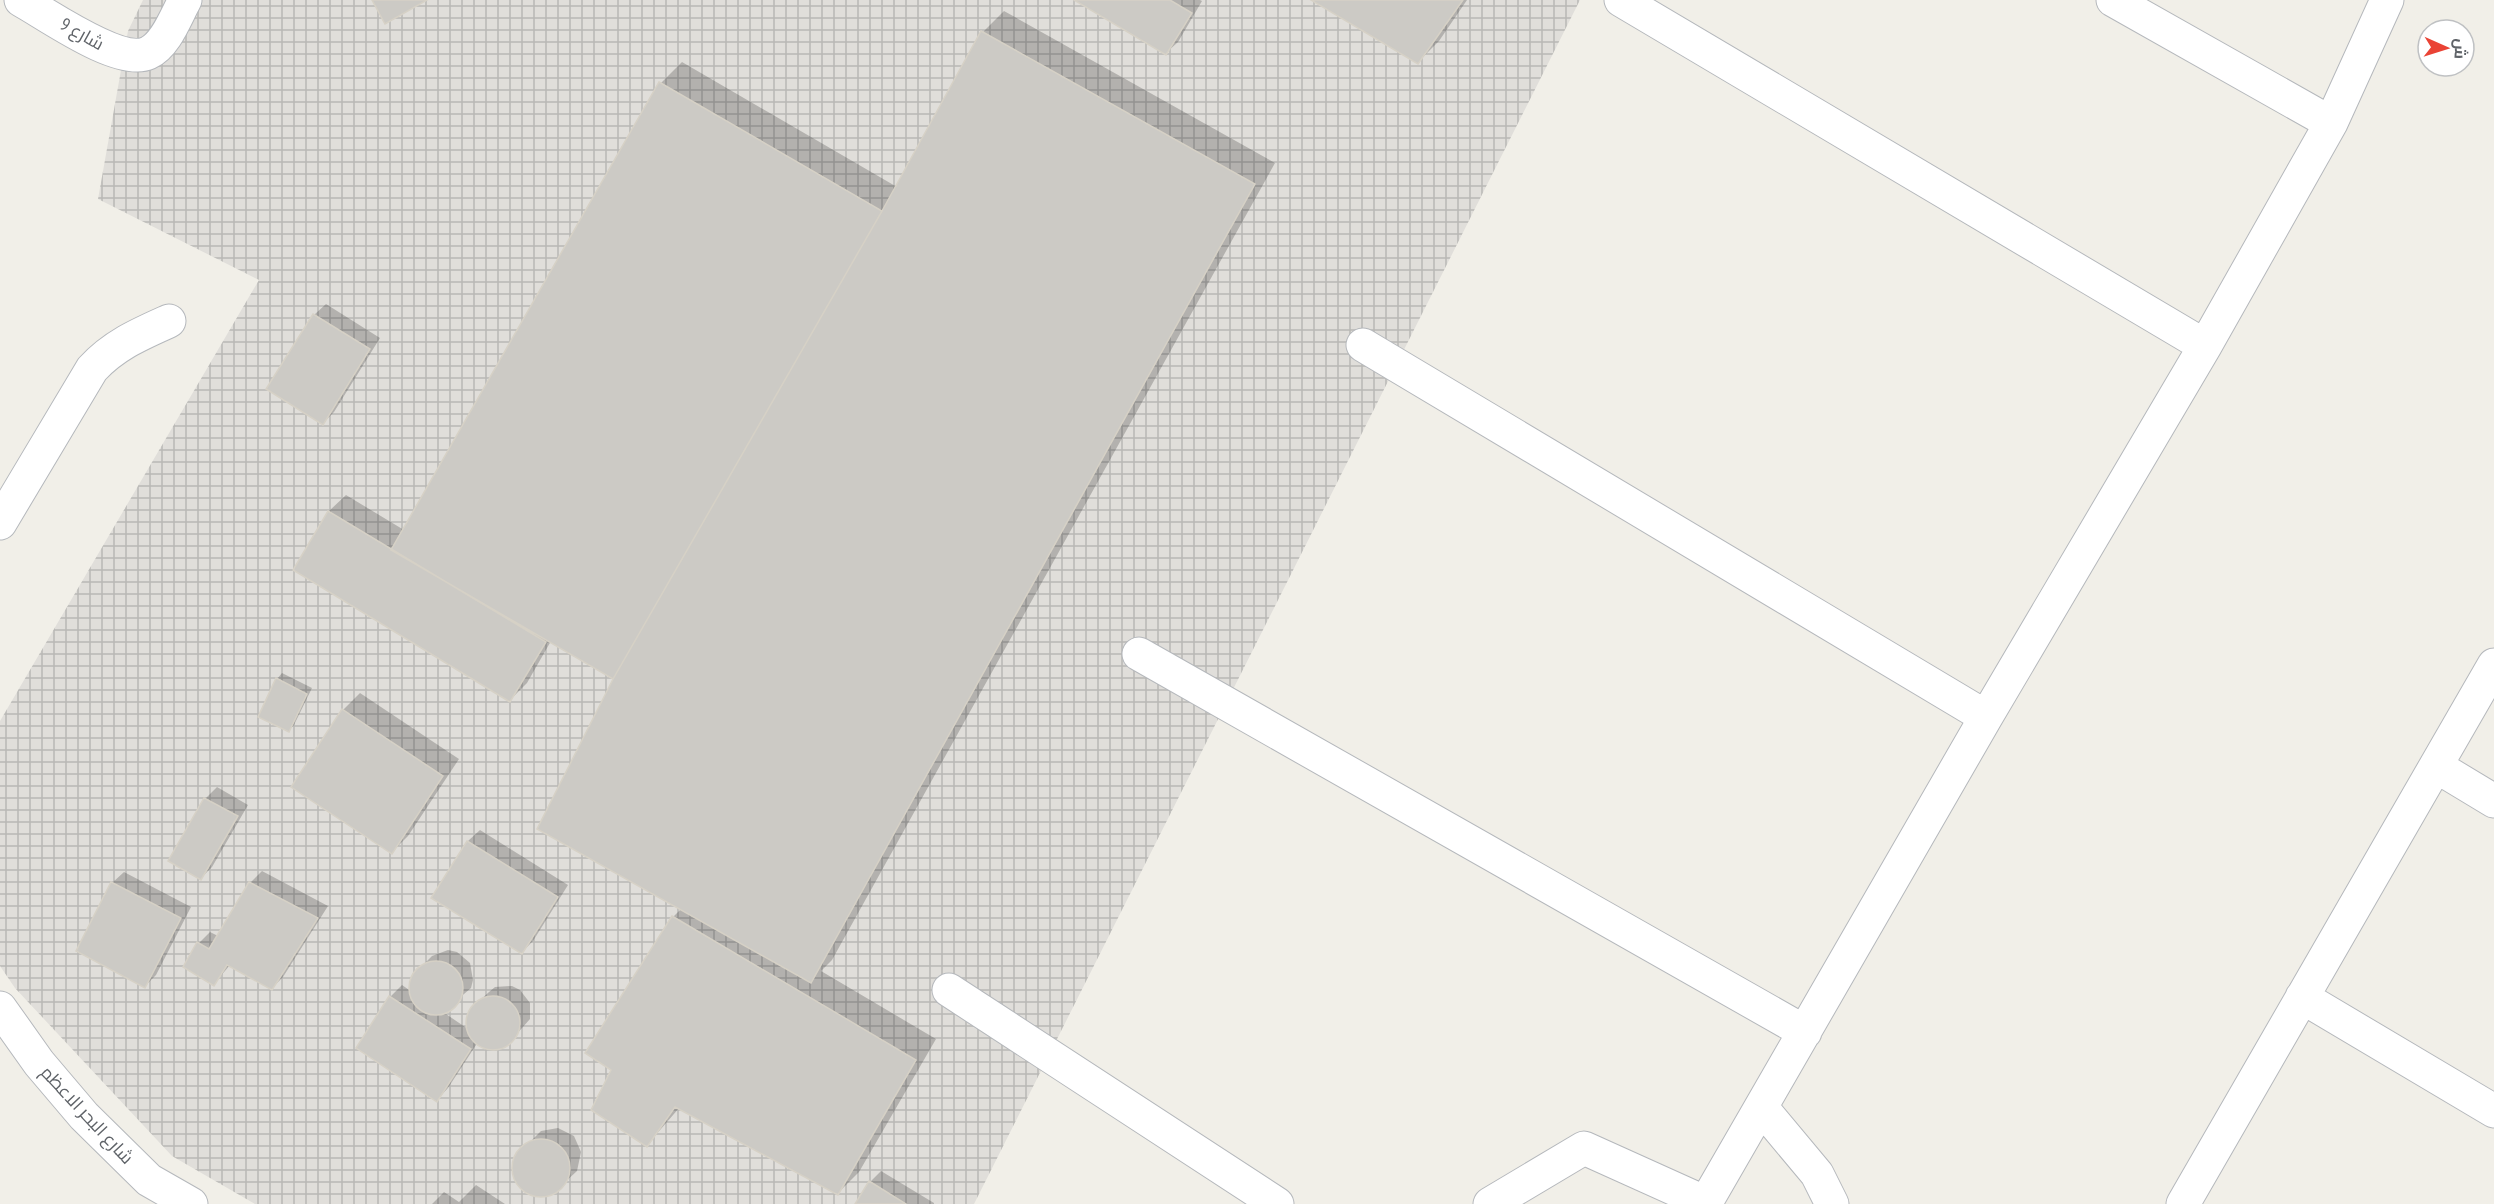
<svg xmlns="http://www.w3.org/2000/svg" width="2494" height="1204" font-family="'PT Sans Narrow',Cairo,sans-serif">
	<defs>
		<pattern id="industrial-grid" width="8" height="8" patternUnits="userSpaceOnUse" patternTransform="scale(1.5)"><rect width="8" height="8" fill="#e0deda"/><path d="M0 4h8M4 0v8" fill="none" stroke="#b9b8b5"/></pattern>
	</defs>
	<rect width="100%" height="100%" fill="#f1efe8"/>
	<!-- industrial -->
	<path fill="url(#industrial-grid)" d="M 143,0 L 1580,0 L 974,1204 L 255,1204 L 172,1156 L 15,988 L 0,966 L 0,721 L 259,280 L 98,199 L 128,31 Z"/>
	<!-- shadow -->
	<path fill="#0003" d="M 1077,0 L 1200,0 L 1202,1 L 1178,42 L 1166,53 Z
		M 1314,0 L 1467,0 L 1439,41 L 1418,62 Z
		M 1004,11 L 1275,163 L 832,960 L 821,971 L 936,1039 L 859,1172 L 838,1193 L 680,1107 L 647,1145 L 613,1069 L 673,917 L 682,908 L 615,678 L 551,641 L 527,683 L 510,700 L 295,570 L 329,511 L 346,495 L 404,530 L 661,83 L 682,62 L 897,187 L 983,32 Z
		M 326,304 L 380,338 L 334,412 L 323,423 L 314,315 Z
		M 282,673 L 312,688 L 294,725 L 289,730 L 277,679 Z
		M 360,693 L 459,759 L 408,836 L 392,852 L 293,787 L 343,710 Z
		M 217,787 L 248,805 L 212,867 L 201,878 L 170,860 L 205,799 Z
		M 480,830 L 568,885 L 533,941 L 522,952 L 433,897 L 468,841 Z
		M 262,871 L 328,906 L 283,977 L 272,988 L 230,965 L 214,984 L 199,943 L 210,932 L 218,936 L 250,883 Z
		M 124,872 L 191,907 L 156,975 L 145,986 L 112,883 Z
		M 448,950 L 457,952 L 470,963 L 473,980 L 471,988 L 443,1012 L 468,1029 L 468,1018 L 477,1003 L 489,992 L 495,987 L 512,986 L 520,990 L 530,1003 L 530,1019 L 507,1045 L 491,1048 L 478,1042 L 448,1088 L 437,1100 L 358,1048 L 390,997 L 402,985 L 412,992 L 411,983 L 420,968 L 432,956 Z
		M 558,1128 L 574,1136 L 581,1152 L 577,1171 L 551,1195 L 531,1195 L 517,1182 L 514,1164 L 516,1156 L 541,1131 Z
		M 881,1171 L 934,1203 L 934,1204 L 857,1204 L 870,1182 Z
		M 476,1185 L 505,1204 L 432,1204 L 444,1192 L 459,1202 Z"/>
	<!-- building -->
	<path fill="#cccac5" stroke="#d6d1c6" stroke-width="1.5" d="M 372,0 L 427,0 L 385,24 Z
		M 1074,0 L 1170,0 L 1192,13 L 1166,55 Z
		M 1311,0 L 1463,0 L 1418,64 Z
		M 981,31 L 1255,184 L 811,983 L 537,829 L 613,679 L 882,211 Z
		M 659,82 L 882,211 L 613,679 L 391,550 Z
		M 313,314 L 370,349 L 323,425 L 266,389 Z
		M 328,511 L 546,642 L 510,702 L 293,570 Z
		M 276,678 L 307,694 L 289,732 L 258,717 Z
		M 342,709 L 443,776 L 392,854 L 291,787 Z
		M 204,798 L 238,816 L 201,880 L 168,861 Z
		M 467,841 L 558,897 L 522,954 L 431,898 Z
		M 111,882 L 181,918 L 145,988 L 76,951 Z
		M 249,882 L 318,918 L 272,990 L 227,965 L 214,986 L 183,967 L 197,942 L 209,949 Z
		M 672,916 L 916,1060 L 838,1195 L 675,1107 L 647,1147 L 591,1110 L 611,1070 L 585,1053 Z
		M409 988a27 27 0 1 1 54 0a27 27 0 1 1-54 0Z
		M 389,996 L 471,1049 L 437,1102 L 356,1048 Z
		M466 1023a27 27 0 1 1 54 0a27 27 0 1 1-54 0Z
		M512 1168a29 29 0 1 1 58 0a29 29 0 1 1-58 0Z
		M 869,1181 L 906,1204 L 855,1204 Z"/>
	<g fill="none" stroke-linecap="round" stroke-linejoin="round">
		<defs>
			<path id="minor" d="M 21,0 C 48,15 119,66 148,53 C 166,45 176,16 185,0
				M 1621,0 L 2205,346
				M 2113,0 L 2331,123
				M 1363,345 L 1986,717
				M 0,523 L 92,369 C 114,345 140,334 169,321
				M 1139,654 L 1805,1032
				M 2436,766 L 2494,801
				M 949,990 L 1277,1204
				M 2302,997 L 2494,1111
				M 0,1008 L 39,1063 L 84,1116 L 149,1180 L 191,1204
				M 1761,1107 L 1817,1174 L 1832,1204
				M 1490,1204 L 1584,1148 L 1706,1203
				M 1705,1204 L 1986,717 L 2205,346 L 2331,123 L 2387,0
				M 2183,1204 L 2494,665"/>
		</defs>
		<!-- minor casing -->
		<use href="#minor" stroke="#b5b8bc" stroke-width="35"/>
		<!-- minor -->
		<use href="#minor" stroke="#fff" stroke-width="33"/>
	</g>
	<g text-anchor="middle" stroke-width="4.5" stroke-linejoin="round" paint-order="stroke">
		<!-- street labels -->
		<g font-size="18" fill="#5f6368" stroke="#fff">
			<text transform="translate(82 34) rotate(29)" y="6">شارع 9</text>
			<text transform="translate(87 1115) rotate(47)" y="6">شارع البحر الاعظم</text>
		</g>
	</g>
	<!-- north arrow -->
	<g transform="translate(2446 48) rotate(93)"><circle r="28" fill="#ffffff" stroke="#bfc1c3" stroke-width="1.5"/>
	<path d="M0-4.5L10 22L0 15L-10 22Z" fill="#ea4335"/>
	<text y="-9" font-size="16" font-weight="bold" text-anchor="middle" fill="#5f6368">ش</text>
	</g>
</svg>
